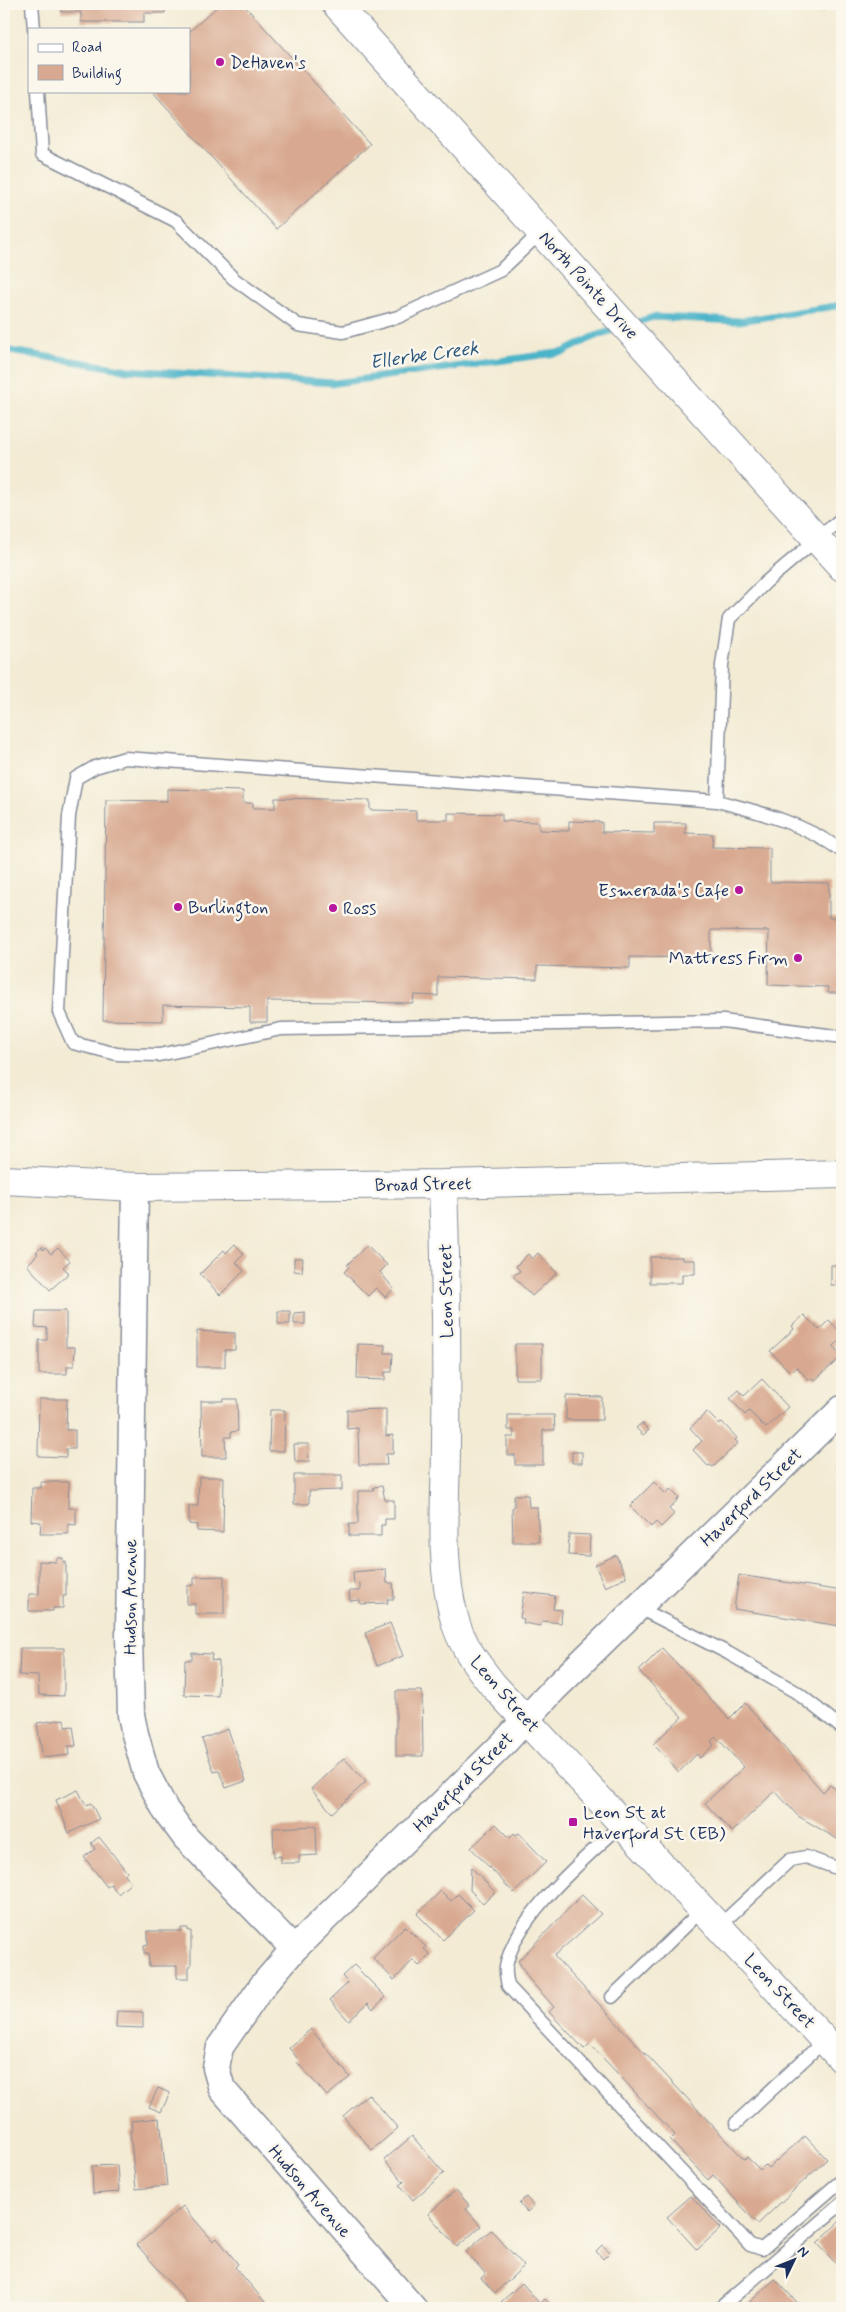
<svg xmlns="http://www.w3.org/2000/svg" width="846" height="2312" font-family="Mynerve,sans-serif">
	<rect width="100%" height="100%" fill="#fbf7ec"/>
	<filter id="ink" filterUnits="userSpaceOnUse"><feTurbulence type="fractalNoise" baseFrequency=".02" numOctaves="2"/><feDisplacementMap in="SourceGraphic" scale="10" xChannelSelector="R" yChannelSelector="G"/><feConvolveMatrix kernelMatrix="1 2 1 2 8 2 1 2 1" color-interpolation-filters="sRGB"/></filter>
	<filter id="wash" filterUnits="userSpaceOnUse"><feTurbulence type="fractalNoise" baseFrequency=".0096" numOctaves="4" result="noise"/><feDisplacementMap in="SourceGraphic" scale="20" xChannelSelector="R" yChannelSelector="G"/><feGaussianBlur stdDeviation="1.12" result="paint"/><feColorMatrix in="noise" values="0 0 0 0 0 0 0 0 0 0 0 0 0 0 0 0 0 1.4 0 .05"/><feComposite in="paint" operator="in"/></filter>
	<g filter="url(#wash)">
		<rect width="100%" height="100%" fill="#f3ebd4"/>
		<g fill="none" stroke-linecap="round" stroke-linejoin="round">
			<!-- stream -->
			<path stroke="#4bb4c9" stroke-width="7" d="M 632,324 L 653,317 L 739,321 L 842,305
				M 4,350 L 128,370 L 335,383 L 564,352 L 593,337 L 619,328"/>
		</g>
		<g id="blocks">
			<!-- building -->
			<path fill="#d8a990" d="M 62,4 L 165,4 L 165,13 L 144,13 L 144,22 L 81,22 L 81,12 L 61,12 Z
				M 220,4 L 243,4 L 370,144 L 276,229 L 152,91 L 189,91 L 189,32 Z
				M 818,4 L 831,4 L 824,11 Z
				M 167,789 L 243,791 L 243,803 L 253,803 L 253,808 L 275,808 L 275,798 L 370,800 L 370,810 L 416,811 L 416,820 L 448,820 L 448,813 L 502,814 L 502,821 L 539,822 L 539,830 L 569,831 L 569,821 L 602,822 L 602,832 L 654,833 L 654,823 L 686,823 L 685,833 L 713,834 L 712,847 L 770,848 L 770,882 L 829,883 L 829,918 L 842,918 L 842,993 L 828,993 L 828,987 L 768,985 L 769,931 L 711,930 L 711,958 L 630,957 L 630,968 L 537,966 L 537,979 L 438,977 L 438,996 L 414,995 L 413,1003 L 267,1001 L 267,1022 L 250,1022 L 250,1007 L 163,1005 L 163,1021 L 103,1020 L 106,800 L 167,801 Z
				M 235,1244 L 244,1254 L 236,1262 L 244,1271 L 220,1295 L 200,1274 L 224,1250 L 226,1253 Z
				M 367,1245 L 387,1265 L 380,1272 L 394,1289 L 385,1297 L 376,1288 L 368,1296 L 344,1272 L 349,1267 L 347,1265 Z
				M 42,1247 L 43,1250 L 45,1248 L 51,1254 L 58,1248 L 70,1261 L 63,1267 L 69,1273 L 50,1290 L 27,1265 L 38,1254 L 36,1252 Z
				M 538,1253 L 557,1273 L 532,1296 L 513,1276 L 520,1271 L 516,1266 L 528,1254 L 532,1259 Z
				M 650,1257 L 682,1257 L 682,1260 L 695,1260 L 695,1274 L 682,1274 L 682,1283 L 650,1283 Z
				M 294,1258 L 303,1258 L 302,1272 L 294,1271 Z
				M 831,1265 L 842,1265 L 842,1285 L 831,1285 Z
				M 36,1311 L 66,1311 L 66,1347 L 75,1347 L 74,1366 L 67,1366 L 67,1374 L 39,1374 L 39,1340 L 47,1340 L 47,1328 L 35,1327 Z
				M 278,1311 L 290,1311 L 290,1324 L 278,1324 Z
				M 305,1312 L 305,1324 L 294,1324 L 294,1313 Z
				M 804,1315 L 819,1330 L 829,1320 L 842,1334 L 842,1338 L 834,1346 L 841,1357 L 815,1380 L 812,1378 L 809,1380 L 797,1367 L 791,1373 L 770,1351 L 794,1329 L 792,1326 Z
				M 197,1331 L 235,1333 L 235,1350 L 225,1350 L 225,1367 L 197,1367 Z
				M 358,1344 L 385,1345 L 385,1353 L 393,1353 L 392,1372 L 385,1372 L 385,1380 L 357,1379 Z
				M 515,1344 L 542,1344 L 542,1379 L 515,1379 Z
				M 762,1379 L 788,1407 L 766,1428 L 749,1411 L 745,1415 L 730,1398 L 739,1390 L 744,1396 Z
				M 566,1396 L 602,1397 L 602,1420 L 566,1420 Z
				M 39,1399 L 67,1399 L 66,1430 L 75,1430 L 75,1449 L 66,1449 L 66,1457 L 38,1456 Z
				M 224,1399 L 237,1399 L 238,1431 L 231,1432 L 231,1437 L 225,1437 L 226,1457 L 202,1457 L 201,1401 L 223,1401 Z
				M 386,1409 L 386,1436 L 393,1435 L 393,1454 L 386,1454 L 387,1465 L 359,1465 L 358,1428 L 347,1429 L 347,1410 Z
				M 270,1410 L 285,1410 L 284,1451 L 269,1451 Z
				M 707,1412 L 719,1424 L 722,1422 L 737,1438 L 735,1440 L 738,1443 L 713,1467 L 710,1465 L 708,1466 L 693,1450 L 702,1441 L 690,1428 Z
				M 508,1415 L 554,1415 L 555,1430 L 543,1430 L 543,1465 L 515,1465 L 515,1455 L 507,1455 L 507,1437 L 514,1437 L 514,1430 L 508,1430 Z
				M 642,1423 L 649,1430 L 643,1435 L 636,1428 Z
				M 294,1444 L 308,1444 L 309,1462 L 295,1462 Z
				M 572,1452 L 582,1452 L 582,1463 L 572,1463 Z
				M 842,1461 L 842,1474 L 836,1467 Z
				M 294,1475 L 342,1475 L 342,1490 L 309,1491 L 309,1504 L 294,1504 Z
				M 199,1477 L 224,1477 L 223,1532 L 197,1531 L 197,1525 L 189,1524 L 189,1506 L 198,1506 Z
				M 41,1482 L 69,1482 L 68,1508 L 76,1508 L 76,1525 L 68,1524 L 68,1534 L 40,1534 L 41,1522 L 31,1521 L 32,1488 L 41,1488 Z
				M 654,1482 L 666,1494 L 670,1489 L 679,1498 L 669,1509 L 674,1514 L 661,1527 L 656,1522 L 651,1527 L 630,1506 Z
				M 382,1486 L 385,1500 L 394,1500 L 394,1519 L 385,1519 L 385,1525 L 381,1525 L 381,1536 L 349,1536 L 349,1524 L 358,1524 L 358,1491 L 373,1491 L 374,1487 Z
				M 514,1495 L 528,1495 L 529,1507 L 537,1507 L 539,1542 L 513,1542 L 512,1508 L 514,1507 Z
				M 569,1534 L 590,1535 L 589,1556 L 568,1555 Z
				M 616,1555 L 626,1577 L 605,1587 L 595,1565 Z
				M 57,1558 L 63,1558 L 63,1562 L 66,1562 L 66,1596 L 63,1596 L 63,1608 L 53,1608 L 53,1611 L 29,1611 L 29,1594 L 39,1594 L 39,1561 L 56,1562 Z
				M 386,1569 L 387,1583 L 393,1583 L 394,1599 L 387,1599 L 388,1603 L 360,1604 L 360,1600 L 350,1601 L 349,1591 L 360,1591 L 360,1583 L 354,1584 L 353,1572 Z
				M 739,1575 L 842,1591 L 840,1626 L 734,1609 Z
				M 224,1576 L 224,1614 L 195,1614 L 195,1604 L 187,1604 L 187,1586 L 194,1585 L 194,1577 Z
				M 524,1592 L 555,1596 L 553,1609 L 562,1610 L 561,1623 L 542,1621 L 541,1626 L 523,1623 L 524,1619 L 520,1618 Z
				M 390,1623 L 403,1656 L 377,1666 L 365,1633 Z
				M 20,1648 L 64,1648 L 64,1696 L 39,1695 L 38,1676 L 19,1675 Z
				M 662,1648 L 729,1719 L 745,1703 L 823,1792 L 830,1785 L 842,1793 L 842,1838 L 839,1840 L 798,1816 L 775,1791 L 732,1832 L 705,1803 L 744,1767 L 716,1737 L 711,1741 L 714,1745 L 700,1758 L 697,1754 L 679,1772 L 653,1744 L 682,1717 L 639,1671 Z
				M 192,1653 L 212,1654 L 211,1660 L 219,1661 L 218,1696 L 184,1695 L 185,1660 L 192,1660 Z
				M 396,1691 L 422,1691 L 423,1756 L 396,1756 Z
				M 64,1719 L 65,1727 L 73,1726 L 76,1746 L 68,1746 L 69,1755 L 43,1758 L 37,1723 Z
				M 228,1729 L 246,1781 L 226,1788 L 219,1771 L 214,1772 L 202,1739 Z
				M 344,1758 L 366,1782 L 332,1813 L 311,1789 Z
				M 78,1790 L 86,1805 L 91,1803 L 99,1819 L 69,1833 L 56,1800 Z
				M 496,1824 L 510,1838 L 514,1833 L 516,1835 L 519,1833 L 546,1862 L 514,1893 L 471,1848 Z
				M 316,1826 L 317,1855 L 299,1856 L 299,1863 L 281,1863 L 281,1856 L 274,1857 L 273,1828 Z
				M 99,1837 L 127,1872 L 125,1874 L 131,1883 L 118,1894 L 111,1884 L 107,1887 L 84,1857 L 95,1849 L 91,1843 Z
				M 471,1867 L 495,1892 L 483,1904 L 470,1890 Z
				M 441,1891 L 451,1901 L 458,1894 L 474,1910 L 443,1940 L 417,1914 Z
				M 582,1895 L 601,1914 L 554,1956 L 744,2159 L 747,2157 L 760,2170 L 765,2165 L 768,2168 L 805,2136 L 827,2159 L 758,2224 L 713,2175 L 708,2180 L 670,2140 L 675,2135 L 590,2044 L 584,2049 L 549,2012 L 554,2007 L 529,1979 L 518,1961 Z
				M 405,1926 L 426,1947 L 424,1949 L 430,1955 L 419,1966 L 413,1960 L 394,1980 L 373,1958 Z
				M 181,1928 L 188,1928 L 188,1931 L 191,1931 L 191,1966 L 189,1966 L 189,1978 L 177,1978 L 177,1966 L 149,1966 L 148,1953 L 144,1953 L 144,1945 L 148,1944 L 148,1931 L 181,1931 Z
				M 354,1965 L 386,1997 L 373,2009 L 368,2003 L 349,2021 L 330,2000 L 348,1983 L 342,1976 Z
				M 117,2011 L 143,2012 L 143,2028 L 116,2027 Z
				M 311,2029 L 350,2077 L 327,2096 L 296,2061 L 298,2059 L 289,2048 Z
				M 158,2088 L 170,2093 L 161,2112 L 149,2107 Z
				M 368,2094 L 398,2128 L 372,2150 L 343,2116 Z
				M 159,2118 L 160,2128 L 161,2128 L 167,2186 L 136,2189 L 130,2131 L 132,2131 L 131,2121 Z
				M 412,2136 L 444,2173 L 413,2200 L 400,2185 L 404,2182 L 384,2160 Z
				M 117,2165 L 119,2192 L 93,2194 L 92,2166 Z
				M 456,2190 L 470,2206 L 466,2209 L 481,2226 L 457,2247 L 428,2214 Z
				M 691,2196 L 721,2228 L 697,2250 L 667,2217 Z
				M 526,2197 L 534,2206 L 527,2212 L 519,2203 Z
				M 183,2206 L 213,2241 L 217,2238 L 238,2264 L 235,2267 L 265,2302 L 258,2308 L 192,2308 L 137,2245 Z
				M 842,2219 L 842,2270 L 817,2243 Z
				M 491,2230 L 524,2266 L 495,2293 L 481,2278 L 486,2274 L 466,2252 Z
				M 602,2245 L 610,2252 L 603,2259 L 596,2251 Z
				M 775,2279 L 799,2304 L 795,2308 L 743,2308 Z
				M 522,2283 L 540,2304 L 545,2299 L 553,2308 L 506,2308 L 501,2302 Z"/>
		</g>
	</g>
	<g filter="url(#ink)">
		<use href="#blocks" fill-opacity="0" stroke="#878d99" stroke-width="1"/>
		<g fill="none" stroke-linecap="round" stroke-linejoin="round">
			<defs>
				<path id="lane" d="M 32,4 L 34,29
					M 38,91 L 42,154 L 176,221 L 234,279 L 298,325 L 343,332 L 398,317 L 501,270 L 541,232
					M 717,801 L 722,665 L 729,619 L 766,582 L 842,518
					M 842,851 C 805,824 760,812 717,801 L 125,758 L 95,767 L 76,778 L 69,816 L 59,1012 L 73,1043 L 117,1054 L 159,1055 L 281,1029 L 723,1021 L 842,1037
					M 637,1607 L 728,1653 L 796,1692 L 842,1728
					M 623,1823 C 586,1858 515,1915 506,1967 C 505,1973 507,1980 508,1986 L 750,2245 L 762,2249 L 842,2180
					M 719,1926 L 790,1860 L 806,1857 L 842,1870
					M 612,1997 L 703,1909
					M 736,2123 L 825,2040
					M 720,2308 L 842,2203"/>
				<path id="street" d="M 135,1187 L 129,1637 L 131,1715 L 135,1734 L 146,1773 L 166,1811 L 186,1838 L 294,1949
					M 413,2308 L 222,2089 L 216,2068 L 220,2047 L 263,1985 L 294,1949 L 503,1744 L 555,1688 L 842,1409"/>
				<path id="secondary" d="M 336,4 L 842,567
					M 4,1180 L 135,1187 L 443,1184 L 842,1174
					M 443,1184 C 446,1271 447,1356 446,1443 C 446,1500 439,1561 454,1617 C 460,1643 477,1665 493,1685 L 842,2059"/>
			</defs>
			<!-- lane casing -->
			<use href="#lane" stroke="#878d99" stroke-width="15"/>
			<!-- street casing -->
			<use href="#street" stroke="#878d99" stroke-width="29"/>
			<!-- secondary casing -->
			<use href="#secondary" stroke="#878d99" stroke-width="30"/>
			<!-- lane -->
			<use href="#lane" stroke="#fff" stroke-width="12"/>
			<!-- street -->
			<use href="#street" stroke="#fff" stroke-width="26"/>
			<!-- secondary -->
			<use href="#secondary" stroke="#fff" stroke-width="28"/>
		</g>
	</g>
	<!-- markers -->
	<g fill="#b5179e" stroke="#fbf7ec" stroke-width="2">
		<circle cx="220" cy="62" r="5"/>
		<circle cx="739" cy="890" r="5"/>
		<circle cx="178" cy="907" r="5"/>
		<circle cx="333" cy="908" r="5"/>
		<circle cx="798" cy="958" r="5"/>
		<rect x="568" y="1817" width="10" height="10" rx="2.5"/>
	</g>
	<g text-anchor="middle" stroke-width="5" stroke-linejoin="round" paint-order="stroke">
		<!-- poi labels -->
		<g font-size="18" fill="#1b2f5e" stroke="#fbf7ec" text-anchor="start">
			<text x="230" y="68">DeHaven's</text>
			<text x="729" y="896" text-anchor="end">Esmerada's Cafe</text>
			<text x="188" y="913">Burlington</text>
			<text x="343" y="914">Ross</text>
			<text x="788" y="964" text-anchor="end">Mattress Firm</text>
			<text x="583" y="1818">Leon St at<tspan x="583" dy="21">Haverford St (EB)</tspan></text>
		</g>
		<!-- street labels -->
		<g font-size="18" fill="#1b2f5e" stroke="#fbf7ec">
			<text transform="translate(589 285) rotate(48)" y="6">North Pointe Drive</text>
			<text transform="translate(423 1184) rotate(-1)" y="6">Broad Street</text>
			<text transform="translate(446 1291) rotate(-91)" y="6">Leon Street</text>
			<text transform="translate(751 1497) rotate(-44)" y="6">Haverford Street</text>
			<text transform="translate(130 1597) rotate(-90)" y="6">Hudson Avenue</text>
			<text transform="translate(505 1694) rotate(49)" y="6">Leon Street</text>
			<text transform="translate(463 1782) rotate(-45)" y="6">Haverford Street</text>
			<text transform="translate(780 1991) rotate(47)" y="6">Leon Street</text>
			<text transform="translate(310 2191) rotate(49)" y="6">Hudson Avenue</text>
		</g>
		<!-- water labels -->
		<g font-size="19" font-style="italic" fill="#29577e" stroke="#fbf7ec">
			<text transform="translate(424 354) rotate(-8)" y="7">Ellerbe Creek</text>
		</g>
	</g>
	<!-- margin -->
	<rect width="846" height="2312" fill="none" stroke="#fbf7ec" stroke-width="20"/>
	<!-- legend -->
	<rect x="28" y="28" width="162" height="65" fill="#fbf7ec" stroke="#a1a7b3"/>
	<rect x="38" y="44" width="25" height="8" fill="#ffffff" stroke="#a1a7b3"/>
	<text x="72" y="52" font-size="15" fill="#1b2f5e">Road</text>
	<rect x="38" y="65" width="25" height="15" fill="#d8a990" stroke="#a1a7b3"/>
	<text x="72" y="78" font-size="15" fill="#1b2f5e">Building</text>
	<!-- north arrow -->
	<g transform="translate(794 2260) rotate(47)" stroke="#fbf7ec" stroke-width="4" paint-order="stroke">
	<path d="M0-4L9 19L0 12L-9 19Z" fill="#1b2f5e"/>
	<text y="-8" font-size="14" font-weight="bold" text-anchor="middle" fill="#1b2f5e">N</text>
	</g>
</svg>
